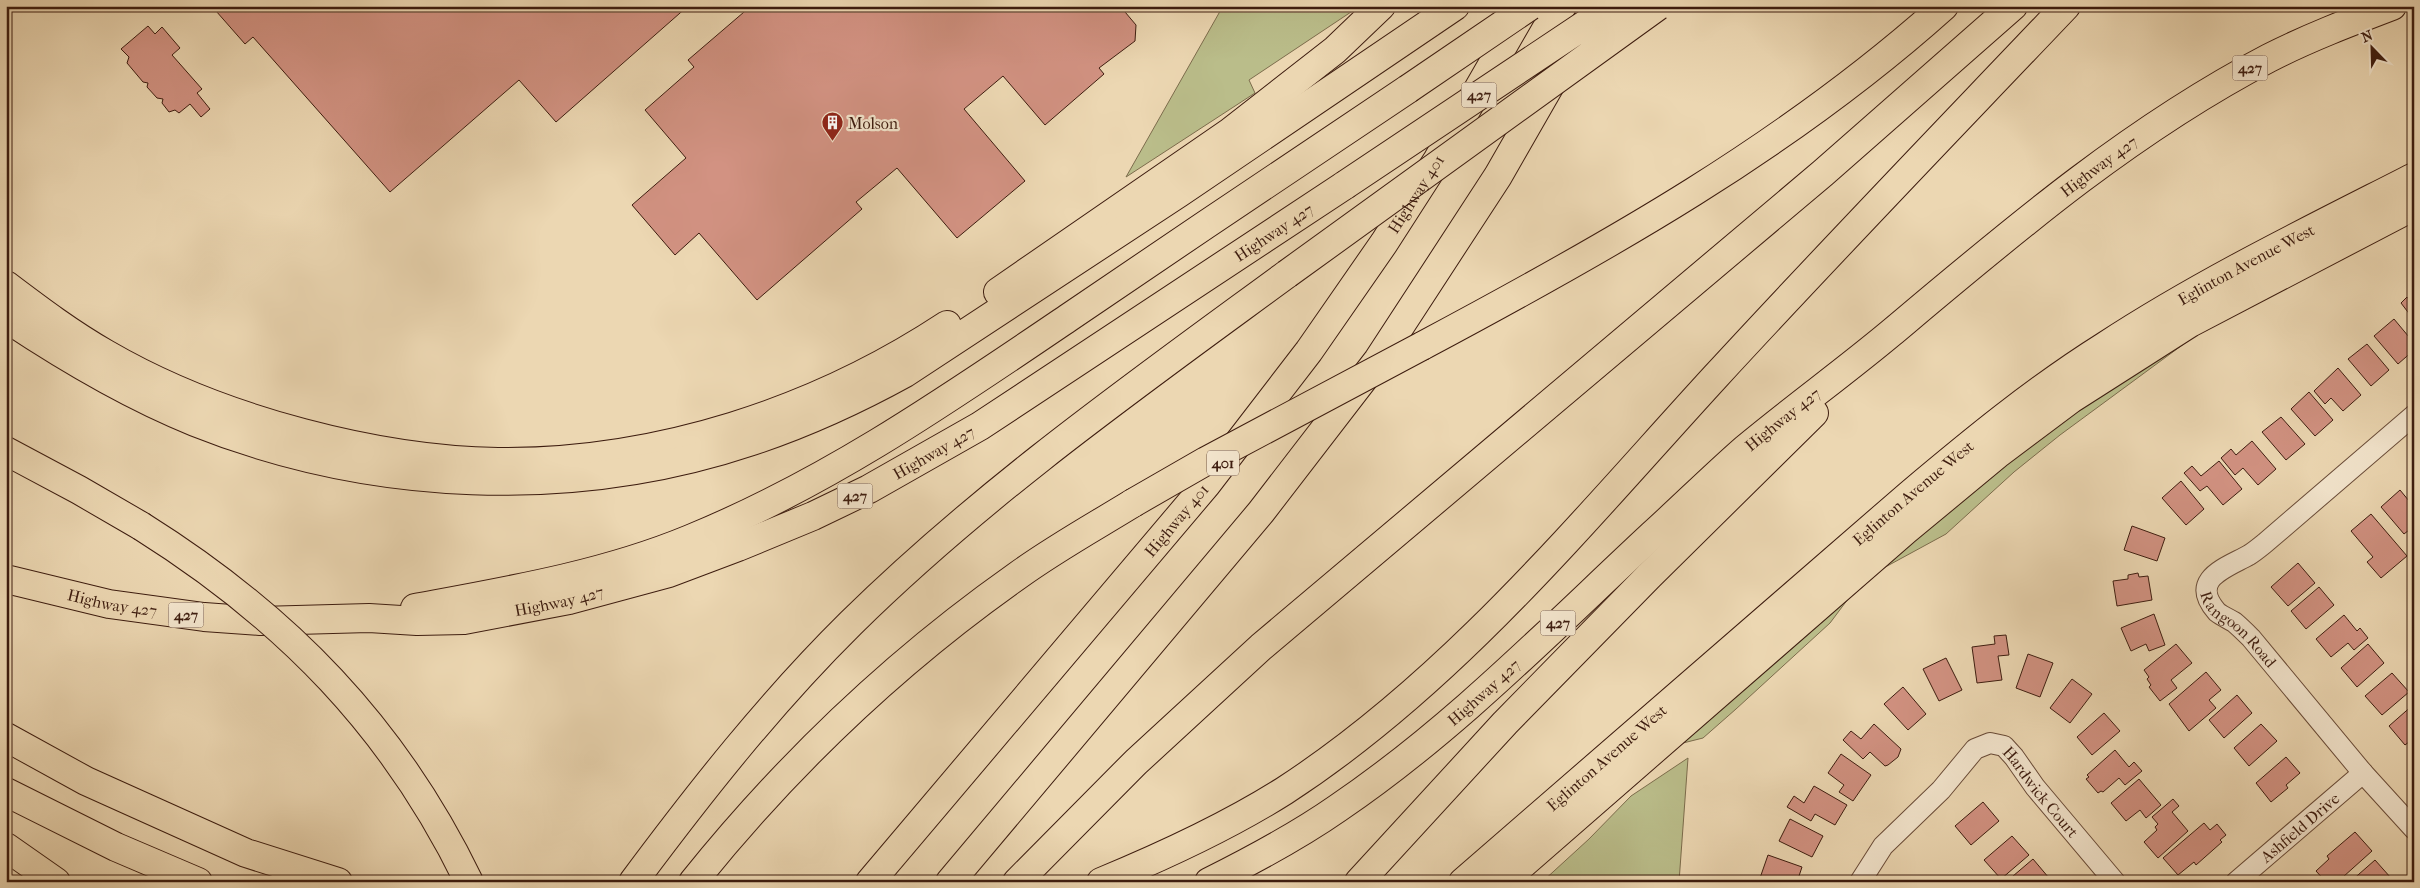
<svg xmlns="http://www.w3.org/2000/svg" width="2420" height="888" font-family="'IM FELL French Canon',serif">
	<rect width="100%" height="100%" fill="#ecd7b2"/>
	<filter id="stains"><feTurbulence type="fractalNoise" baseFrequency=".004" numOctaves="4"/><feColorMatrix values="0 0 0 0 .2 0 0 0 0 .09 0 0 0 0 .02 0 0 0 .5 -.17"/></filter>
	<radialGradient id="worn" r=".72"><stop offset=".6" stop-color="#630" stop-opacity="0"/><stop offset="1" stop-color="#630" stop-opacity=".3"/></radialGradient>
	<!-- green -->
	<path fill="#babd8a" stroke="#7c6c4c" d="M 1223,6 L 1360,6 L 1249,80 L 1255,93 L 1126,177 Z
		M 2200,332 L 2060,435 L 2014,472 L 1946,534 L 1878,571 L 1854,591 L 1830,623 L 1736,709 L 1703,738 L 1679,744 L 1772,660 L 2062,416 Z
		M 1688,758 L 1679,882 L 1542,882 L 1589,839 L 1631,796 Z"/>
	<!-- building -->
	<path fill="#d29282" stroke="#3d1c0f" d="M 222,6 L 688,6 L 556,122 L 519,80 L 390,192 L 253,37 L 245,44 L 216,11 Z
		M 751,6 L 1120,6 L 1136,25 L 1135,41 L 1099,68 L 1104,74 L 1045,125 L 1003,76 L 964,109 L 1025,181 L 957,238 L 897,168 L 856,202 L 862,209 L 757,300 L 699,233 L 675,255 L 632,205 L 686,158 L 645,110 L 694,67 L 688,60 Z
		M 148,26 L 155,34 L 162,27 L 180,48 L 172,55 L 202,89 L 197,93 L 210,109 L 201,117 L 190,104 L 179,113 L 175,110 L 169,112 L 162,103 L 163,99 L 157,98 L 147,87 L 148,83 L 143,82 L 127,63 L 129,57 L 121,49 Z
		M 2407,297 L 2412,303 L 2414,302 L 2414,320 L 2401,303 Z
		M 2394,319 L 2414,343 L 2414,350 L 2398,364 L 2374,336 Z
		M 2367,344 L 2389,370 L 2371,386 L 2348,359 Z
		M 2338,368 L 2361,395 L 2343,411 L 2331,398 L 2325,404 L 2314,391 Z
		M 2309,392 L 2333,420 L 2315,436 L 2291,409 Z
		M 2281,417 L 2305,444 L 2286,460 L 2262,432 Z
		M 2252,441 L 2276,469 L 2258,485 L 2243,468 L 2235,475 L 2221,458 L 2231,449 L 2236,455 Z
		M 2219,461 L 2242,489 L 2223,505 L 2207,486 L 2200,491 L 2184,473 L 2192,466 L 2201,476 Z
		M 2181,481 L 2204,509 L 2186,525 L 2162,498 Z
		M 2400,490 L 2414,507 L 2414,526 L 2404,534 L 2381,507 Z
		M 2371,514 L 2407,556 L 2381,578 L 2367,562 L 2373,557 L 2351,531 Z
		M 2132,526 L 2165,538 L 2157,561 L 2124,550 Z
		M 2298,563 L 2315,583 L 2288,606 L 2271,587 Z
		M 2138,573 L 2139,577 L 2148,576 L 2152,600 L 2117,606 L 2113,581 L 2128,579 L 2128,575 Z
		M 2319,587 L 2334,605 L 2306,629 L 2291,611 Z
		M 2154,614 L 2165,645 L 2149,651 L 2146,644 L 2131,651 L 2121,628 Z
		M 2344,615 L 2357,631 L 2360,628 L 2368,638 L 2354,650 L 2348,643 L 2331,657 L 2316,639 Z
		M 2006,635 L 2009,655 L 1998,656 L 2002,680 L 1977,683 L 1972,647 L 1995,644 L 1994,636 Z
		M 2176,644 L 2192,663 L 2171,680 L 2177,688 L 2160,701 L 2149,687 L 2151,685 L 2147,679 L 2149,677 L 2144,670 Z
		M 2368,644 L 2384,663 L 2357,687 L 2341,668 Z
		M 2028,654 L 2053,663 L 2040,697 L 2016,688 Z
		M 1946,658 L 1962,690 L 1939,701 L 1923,669 Z
		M 2206,672 L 2221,690 L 2209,700 L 2216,708 L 2189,731 L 2169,704 Z
		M 2392,673 L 2409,692 L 2382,715 L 2365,696 Z
		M 2072,679 L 2092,694 L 2070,723 L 2050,708 Z
		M 1903,687 L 1926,714 L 1908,730 L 1884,704 Z
		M 2237,695 L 2252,713 L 2224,738 L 2209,720 Z
		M 2414,704 L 2414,738 L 2405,745 L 2389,726 Z
		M 2104,713 L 2120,731 L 2092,755 L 2077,737 Z
		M 1874,724 L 1901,749 L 1898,757 L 1888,765 L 1885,766 L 1870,752 L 1863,759 L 1843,740 L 1851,731 L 1861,739 Z
		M 2261,724 L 2277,741 L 2249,766 L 2234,748 Z
		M 2115,750 L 2129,767 L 2134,762 L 2142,771 L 2125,785 L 2119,778 L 2103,792 L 2101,791 L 2098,793 L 2086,779 L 2089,777 L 2087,775 Z
		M 1841,754 L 1871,775 L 1853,801 L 1839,792 L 1844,785 L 1828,773 Z
		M 2286,757 L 2300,773 L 2286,785 L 2288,788 L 2271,802 L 2256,783 Z
		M 2139,779 L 2161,805 L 2146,818 L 2140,810 L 2126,821 L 2111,803 Z
		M 1814,786 L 1847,805 L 1835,825 L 1815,814 L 1811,821 L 1787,807 L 1794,796 L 1804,803 Z
		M 2173,799 L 2179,806 L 2172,812 L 2188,831 L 2158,858 L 2144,842 L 2157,830 L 2155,827 L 2158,824 L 2152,817 Z
		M 1983,802 L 1999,821 L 1971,845 L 1955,826 Z
		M 1790,819 L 1823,836 L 1812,857 L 1779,841 Z
		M 2204,823 L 2210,830 L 2217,824 L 2226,835 L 2220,840 L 2222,842 L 2196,865 L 2194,862 L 2178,875 L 2163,858 Z
		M 2355,832 L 2372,851 L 2343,877 L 2344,878 L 2340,882 L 2326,882 L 2316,871 L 2329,859 L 2327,856 Z
		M 2012,836 L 2029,855 L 2001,879 L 1984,860 Z
		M 1768,855 L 1802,867 L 1797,882 L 1770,882 L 1760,878 Z
		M 2033,859 L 2049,878 L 2045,882 L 2006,882 Z
		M 2375,860 L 2391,878 L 2387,882 L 2350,882 Z"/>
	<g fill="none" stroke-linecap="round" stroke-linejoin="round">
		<defs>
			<g id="street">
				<path id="s1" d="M 2414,415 L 2265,543 C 2260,547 2254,552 2249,555 C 2226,568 2188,579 2217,612 C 2222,616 2229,619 2234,622 C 2240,627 2246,633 2251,638 L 2363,773 L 2414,829"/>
				<path id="s2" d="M 1860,882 L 1883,846 L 1941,790 L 1975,749 L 1990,743 L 2004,746 L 2014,757 L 2035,787 L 2115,882"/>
				<path id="s3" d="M 2236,882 L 2363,773"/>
			</g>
			<g id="primary">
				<path id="s4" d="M 1463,882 L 1909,495 C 1972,442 2035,390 2105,346 C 2203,282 2310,230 2414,177"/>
				<path d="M 1502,882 L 1906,530 L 1999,453 L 2071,399 L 2190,323 L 2414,206"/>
			</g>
			<g id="highway">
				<path d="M 6,285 C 39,310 71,334 106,354 C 168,390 235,415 303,433 C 367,450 432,461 498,462 C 657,463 815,412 947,325"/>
				<path d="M 998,292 L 1230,132 L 1335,50 L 1381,6"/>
				<path d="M 6,318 C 66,358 128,395 195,422 C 370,492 573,501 752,441 C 806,423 856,400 905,373 L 1179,193 L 1455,6"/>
				<path d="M 1422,346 C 1606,248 1788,146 1944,6"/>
				<path d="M 6,451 L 79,490 L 141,526"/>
				<path id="s5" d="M 6,579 L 109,604 L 204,617 L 260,621 L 369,618 L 417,621 L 464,620 L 569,600 L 669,573 L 738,547 L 813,516 L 869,489 L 980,426 L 1345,185"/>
				<path d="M 415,608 C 507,591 603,575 690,539 C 827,483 947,400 1068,318 C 1181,241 1294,165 1408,89"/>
				<path d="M 6,737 L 86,781 L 246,853 L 338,882"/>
				<path d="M 6,792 L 116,847 L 198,882"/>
				<path d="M 6,847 L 56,882"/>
				<path d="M 633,882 C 700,792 770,703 851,623 C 984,492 1137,384 1287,274"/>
				<path d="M 693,882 C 787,765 895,662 1017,576 C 1054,549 1094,527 1133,503"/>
				<path id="s6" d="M 870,882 L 1206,485 L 1309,351 L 1384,243 L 1438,159 L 1526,6"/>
				<path d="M 950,882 L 1261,512 L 1378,360 L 1498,176 L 1588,19"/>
				<path d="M 1017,882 L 1136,762 L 1261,647 L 1823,173 L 2013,6"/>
				<path d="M 1101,882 C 1164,856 1227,827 1284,791 C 1452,682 1582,522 1716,376 C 1831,251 1949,129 2066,6"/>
				<path id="s7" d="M 1209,882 C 1253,860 1298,836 1338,808 C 1453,730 1551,629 1652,535 C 1683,507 1713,477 1745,449 C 1793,409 1843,373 1891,333 C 2010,233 2129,131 2269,58 C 2308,38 2350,22 2392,6"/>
				<path d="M 1359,882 L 1505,723 L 1649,576 L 1814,413"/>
			</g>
		</defs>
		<!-- street casing -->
		<use href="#street" stroke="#694b38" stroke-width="22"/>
		<!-- primary casing -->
		<use href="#primary" stroke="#3d1c0f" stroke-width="30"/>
		<!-- highway casing -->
		<use href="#highway" stroke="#3d1c0f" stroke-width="30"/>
		<!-- street -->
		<use href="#street" stroke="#f3e5cd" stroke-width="20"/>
		<!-- primary -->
		<use href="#primary" stroke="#ecd7b2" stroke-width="28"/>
		<!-- highway -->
		<use href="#highway" stroke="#ecd7b2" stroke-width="28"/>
		<defs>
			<path id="highway-bridge" d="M 1408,89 L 1530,6
				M 1345,185 L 1613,6
				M 1287,274 L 1658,6
				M 1133,503 L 1206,461 L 1422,346
				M 141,526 C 286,617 394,727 469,882"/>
		</defs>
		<!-- highway-bridge casing -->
		<use href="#highway-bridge" stroke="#3d1c0f" stroke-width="30" stroke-linecap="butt"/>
		<!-- highway-bridge -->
		<use href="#highway-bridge" stroke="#ecd7b2" stroke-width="28"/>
	</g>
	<!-- icons -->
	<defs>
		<symbol id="building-pin" viewBox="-11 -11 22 30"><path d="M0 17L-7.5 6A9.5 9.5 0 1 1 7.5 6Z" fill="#8f2418" stroke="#f3e5cd"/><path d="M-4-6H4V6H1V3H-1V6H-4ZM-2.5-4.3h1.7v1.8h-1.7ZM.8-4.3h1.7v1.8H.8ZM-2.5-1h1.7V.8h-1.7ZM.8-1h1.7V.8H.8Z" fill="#fff"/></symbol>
	</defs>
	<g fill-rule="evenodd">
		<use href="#building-pin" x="820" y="110" width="25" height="34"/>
	</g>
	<g text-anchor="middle" stroke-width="4.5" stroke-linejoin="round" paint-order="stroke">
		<!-- shield labels -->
		<g fill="#f3e5cd" stroke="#745848" stroke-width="1">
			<rect x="2232.5" y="55.5" width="35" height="25" rx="4"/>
			<rect x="1461.5" y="82.5" width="35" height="25" rx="4"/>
			<rect x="1207" y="450.5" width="32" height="25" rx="4"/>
			<rect x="837.5" y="483.5" width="35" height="25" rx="4"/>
			<rect x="168.5" y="602.5" width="35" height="25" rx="4"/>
			<rect x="1540.5" y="610.5" width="35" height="25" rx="4"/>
		</g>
		<g font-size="15" font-weight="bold" fill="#3d1c0f">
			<text x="2250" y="73">427</text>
			<text x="1479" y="100">427</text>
			<text x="1223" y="468">401</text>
			<text x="855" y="501">427</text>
			<text x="186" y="620">427</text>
			<text x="1558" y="628">427</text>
		</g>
		<!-- poi labels -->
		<g font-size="16" fill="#3d1c0f" stroke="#f3e5cd" text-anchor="start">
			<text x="848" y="129">Molson</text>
		</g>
		<!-- street labels -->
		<g font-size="16" fill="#3d1c0f" stroke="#f3e5cd">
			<text dy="6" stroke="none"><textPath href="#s7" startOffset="1145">Highway 427</textPath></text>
			<text dy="6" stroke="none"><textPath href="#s6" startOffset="879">Highway 401</textPath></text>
			<text dy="6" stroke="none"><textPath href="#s5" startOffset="1369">Highway 427</textPath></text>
			<text dy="6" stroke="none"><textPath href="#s4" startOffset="1000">Eglinton Avenue West</textPath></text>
			<text dy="6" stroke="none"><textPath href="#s7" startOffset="740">Highway 427</textPath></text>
			<text dy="6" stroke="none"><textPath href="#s5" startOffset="964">Highway 427</textPath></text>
			<text dy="6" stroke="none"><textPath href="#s4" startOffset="595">Eglinton Avenue West</textPath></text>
			<text dy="6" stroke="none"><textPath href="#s6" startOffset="474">Highway 401</textPath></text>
			<text dy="6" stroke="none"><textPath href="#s5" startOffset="559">Highway 427</textPath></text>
			<text dy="6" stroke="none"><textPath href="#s5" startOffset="109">Highway 427</textPath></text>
			<text dy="6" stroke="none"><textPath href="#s1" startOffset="326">Rangoon Road</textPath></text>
			<text dy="6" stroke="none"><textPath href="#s7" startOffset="335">Highway 427</textPath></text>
			<text dy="6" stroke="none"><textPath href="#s4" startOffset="190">Eglinton Avenue West</textPath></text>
			<text dy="6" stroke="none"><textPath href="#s2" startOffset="266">Hardwick Court</textPath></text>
			<text dy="6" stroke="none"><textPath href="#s3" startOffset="84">Ashfield Drive</textPath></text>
		</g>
	</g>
	<!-- margin -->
	<rect width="2420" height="888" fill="none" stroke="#ecd7b2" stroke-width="25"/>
	<rect x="8" y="8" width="2405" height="873" fill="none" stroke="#3d1c0f" stroke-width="2.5"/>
	<rect x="12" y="12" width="2395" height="863" fill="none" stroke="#3d1c0f"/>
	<!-- north arrow -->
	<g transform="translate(2372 48) rotate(337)" stroke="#f3e5cd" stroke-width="4" paint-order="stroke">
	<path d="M0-4L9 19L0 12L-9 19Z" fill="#3d1c0f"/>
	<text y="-8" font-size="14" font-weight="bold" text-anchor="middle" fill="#3d1c0f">N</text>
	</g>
	<rect width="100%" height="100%" filter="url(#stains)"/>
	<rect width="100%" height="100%" fill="url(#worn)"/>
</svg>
